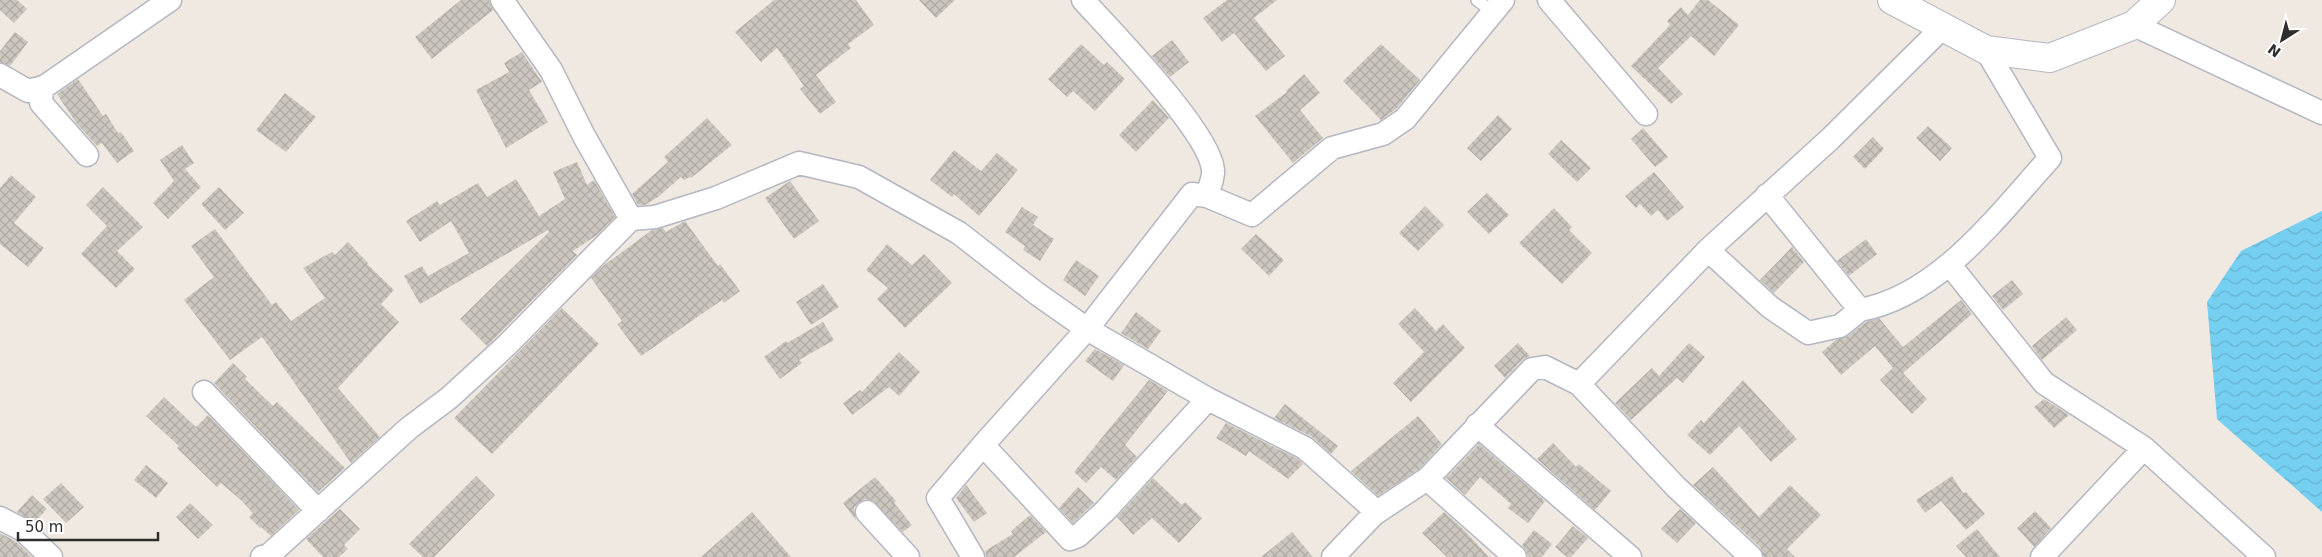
<svg xmlns="http://www.w3.org/2000/svg" width="2322" height="557" font-family="'DejaVu Sans',sans-serif">
	<defs>
		<pattern id="water-waves" width="16" height="10" patternUnits="userSpaceOnUse" patternTransform="scale(1.25)"><rect width="16" height="10" fill="#75cff0"/><path d="M0 5q4-4 8 0t8 0" fill="none" stroke="#66b2ce"/></pattern>
		<pattern id="building-cross-hatch" width="8" height="8" patternUnits="userSpaceOnUse" patternTransform="scale(1.25)"><rect width="8" height="8" fill="#cbc7bf"/><path d="M0 0l8 8M0 8l8-8" fill="none" stroke="#afaba4"/></pattern>
	</defs>
	<rect width="100%" height="100%" fill="#efe9e1"/>
	<!-- water -->
	<path fill="url(#water-waves)" d="M 2322,211 L 2322,512 L 2217,419 L 2207,302 L 2241,251 Z"/>
	<!-- building -->
	<path fill="url(#building-cross-hatch)" d="M 0,0 L 17,0 L 27,9 L 14,23 L 0,10 Z
		M 461,0 L 489,0 L 493,10 L 432,59 L 415,37 Z
		M 774,0 L 856,0 L 874,25 L 848,44 L 851,48 L 816,75 L 836,102 L 820,114 L 800,89 L 804,86 L 777,48 L 761,62 L 735,32 Z
		M 919,0 L 955,0 L 936,18 Z
		M 1227,0 L 1277,0 L 1254,18 L 1285,56 L 1266,71 L 1234,33 L 1222,42 L 1203,18 Z
		M 1700,0 L 1708,0 L 1739,25 L 1714,56 L 1691,36 L 1658,68 L 1683,94 L 1671,104 L 1631,66 L 1670,25 L 1667,21 L 1681,7 L 1688,15 Z
		M 15,32 L 28,42 L 10,66 L 0,62 L 0,51 Z
		M 1172,40 L 1189,62 L 1170,77 L 1152,56 Z
		M 1081,44 L 1104,65 L 1107,62 L 1125,79 L 1095,111 L 1073,91 L 1067,97 L 1048,79 Z
		M 1381,44 L 1420,80 L 1396,109 L 1381,120 L 1343,81 Z
		M 522,52 L 542,82 L 529,90 L 548,122 L 506,148 L 476,90 L 509,72 L 504,63 Z
		M 1304,74 L 1320,93 L 1300,110 L 1323,138 L 1293,163 L 1255,116 L 1287,92 L 1286,91 Z
		M 78,79 L 103,116 L 106,114 L 118,133 L 121,132 L 134,151 L 117,163 L 102,143 L 97,146 L 77,124 L 57,94 Z
		M 285,93 L 316,117 L 286,152 L 256,130 Z
		M 1153,100 L 1169,118 L 1136,152 L 1119,135 Z
		M 1498,115 L 1512,129 L 1481,161 L 1467,148 Z
		M 707,118 L 732,145 L 691,178 L 690,177 L 684,180 L 681,177 L 658,197 L 645,205 L 638,205 L 632,194 L 668,162 L 664,157 Z
		M 1928,126 L 1952,148 L 1940,161 L 1916,138 Z
		M 1643,128 L 1668,157 L 1655,167 L 1631,139 Z
		M 1873,137 L 1884,149 L 1865,169 L 1853,157 Z
		M 1561,140 L 1591,168 L 1577,182 L 1548,154 Z
		M 182,145 L 194,163 L 185,169 L 201,187 L 168,219 L 153,203 L 174,181 L 160,160 Z
		M 954,150 L 981,171 L 997,153 L 1018,170 L 979,216 L 954,194 L 952,197 L 930,180 Z
		M 577,162 L 587,185 L 594,180 L 615,217 L 597,235 L 573,251 L 577,255 L 487,346 L 460,319 L 549,232 L 548,230 L 420,304 L 404,276 L 422,266 L 428,276 L 469,253 L 451,221 L 420,242 L 406,221 L 437,201 L 440,205 L 478,183 L 487,197 L 516,179 L 539,216 L 565,199 L 553,172 Z
		M 1654,172 L 1684,207 L 1667,221 L 1658,210 L 1651,216 L 1640,204 L 1636,208 L 1625,196 Z
		M 11,175 L 36,197 L 14,223 L 44,248 L 28,267 L 0,244 L 0,188 Z
		M 790,181 L 819,221 L 794,239 L 765,198 Z
		M 103,187 L 143,227 L 117,251 L 135,269 L 116,288 L 81,254 L 107,226 L 86,205 Z
		M 219,187 L 244,213 L 225,230 L 201,204 Z
		M 1487,193 L 1509,215 L 1489,234 L 1467,212 Z
		M 1425,206 L 1444,225 L 1418,251 L 1399,233 Z
		M 1022,207 L 1038,217 L 1033,225 L 1054,239 L 1040,261 L 1023,250 L 1025,246 L 1005,232 Z
		M 1554,208 L 1572,227 L 1569,230 L 1592,253 L 1562,284 L 1519,243 Z
		M 685,221 L 718,266 L 720,264 L 740,291 L 724,303 L 722,300 L 641,356 L 617,324 L 622,321 L 591,278 L 603,266 L 652,230 L 663,228 L 666,232 Z
		M 215,229 L 272,305 L 276,302 L 291,321 L 325,298 L 303,268 L 332,252 L 335,255 L 348,242 L 368,263 L 367,264 L 394,290 L 381,304 L 399,322 L 338,388 L 380,437 L 351,463 L 262,337 L 230,360 L 184,300 L 214,277 L 191,246 Z
		M 1256,234 L 1284,260 L 1269,276 L 1241,249 Z
		M 1866,239 L 1877,254 L 1849,276 L 1837,261 Z
		M 887,244 L 912,265 L 924,254 L 952,283 L 905,328 L 877,299 L 888,288 L 866,270 Z
		M 1792,247 L 1804,262 L 1774,293 L 1760,280 Z
		M 1076,260 L 1099,276 L 1085,296 L 1063,280 Z
		M 2012,280 L 2023,294 L 2003,310 L 1992,296 Z
		M 823,284 L 839,307 L 811,325 L 796,302 Z
		M 1961,300 L 1972,314 L 1903,373 L 1927,399 L 1912,414 L 1880,380 L 1893,368 L 1875,346 L 1841,375 L 1822,352 L 1836,340 L 1848,336 L 1866,322 L 1879,318 L 1903,347 Z
		M 562,308 L 599,344 L 492,454 L 454,418 Z
		M 1415,308 L 1436,331 L 1443,324 L 1465,348 L 1411,402 L 1393,383 L 1424,352 L 1398,324 Z
		M 1136,312 L 1161,331 L 1148,349 L 1121,333 Z
		M 2066,317 L 2077,330 L 2042,360 L 2032,346 Z
		M 823,322 L 834,340 L 799,360 L 802,363 L 780,379 L 764,357 L 786,341 L 787,343 Z
		M 1518,343 L 1530,356 L 1522,360 L 1505,378 L 1494,366 Z
		M 1689,343 L 1705,357 L 1683,383 L 1677,378 L 1631,420 L 1615,403 L 1652,368 L 1659,376 Z
		M 1095,349 L 1124,365 L 1113,381 L 1085,361 Z
		M 899,352 L 920,372 L 899,396 L 889,387 L 852,415 L 843,403 L 860,390 L 862,392 Z
		M 233,363 L 247,377 L 245,379 L 273,406 L 277,402 L 345,468 L 318,492 L 214,383 Z
		M 1149,380 L 1168,391 L 1125,445 L 1137,457 L 1116,480 L 1101,467 L 1086,483 L 1074,472 Z
		M 1743,380 L 1797,439 L 1771,462 L 1739,426 L 1710,455 L 1687,435 L 1701,420 L 1704,423 Z
		M 164,397 L 196,427 L 208,415 L 299,510 L 271,536 L 261,527 L 260,528 L 249,517 L 253,513 L 242,501 L 221,483 L 217,487 L 177,448 L 179,446 L 146,416 Z
		M 2044,399 L 2069,415 L 2054,428 L 2034,407 Z
		M 1285,404 L 1338,446 L 1331,454 L 1311,436 L 1274,418 Z
		M 1418,416 L 1442,444 L 1419,469 L 1378,496 L 1351,471 Z
		M 1226,423 L 1298,459 L 1303,464 L 1288,479 L 1249,451 L 1246,456 L 1216,438 Z
		M 1553,443 L 1576,467 L 1579,464 L 1611,491 L 1595,510 L 1537,459 Z
		M 1479,444 L 1545,501 L 1528,523 L 1508,508 L 1511,504 L 1480,477 L 1465,495 L 1446,478 Z
		M 146,465 L 168,483 L 156,498 L 134,480 Z
		M 1713,467 L 1759,517 L 1790,485 L 1821,515 L 1787,549 L 1795,557 L 1764,557 L 1760,547 L 1693,485 Z
		M 476,476 L 495,495 L 434,557 L 423,557 L 409,544 Z
		M 1952,476 L 1963,493 L 1966,492 L 1985,514 L 1966,530 L 1941,501 L 1925,513 L 1916,500 Z
		M 875,477 L 896,501 L 894,503 L 912,525 L 903,532 L 871,500 L 865,499 L 858,503 L 854,508 L 856,520 L 843,503 Z
		M 1153,478 L 1182,505 L 1185,502 L 1202,518 L 1179,543 L 1152,518 L 1133,535 L 1117,517 Z
		M 61,483 L 84,507 L 66,523 L 43,499 Z
		M 966,485 L 987,513 L 974,522 L 956,498 Z
		M 1078,487 L 1094,503 L 1073,523 L 1059,508 Z
		M 32,495 L 47,509 L 34,523 L 17,512 Z
		M 190,503 L 213,525 L 198,539 L 176,517 Z
		M 340,509 L 360,529 L 344,545 L 348,549 L 339,557 L 323,557 L 306,539 Z
		M 1680,509 L 1696,523 L 1677,543 L 1661,529 Z
		M 2035,511 L 2051,528 L 2034,547 L 2017,528 Z
		M 752,512 L 791,557 L 701,557 Z
		M 1444,512 L 1462,528 L 1489,557 L 1447,557 L 1422,533 Z
		M 1030,515 L 1046,532 L 1014,557 L 986,557 L 985,551 L 1013,534 L 1011,531 Z
		M 1573,526 L 1588,538 L 1571,557 L 1567,557 L 1555,547 Z
		M 1977,529 L 2000,557 L 1966,557 L 1956,546 Z
		M 1534,530 L 1552,544 L 1542,557 L 1528,557 L 1527,552 L 1522,545 Z
		M 1292,532 L 1313,557 L 1261,557 Z
		M 0,533 L 15,541 L 32,557 L 0,557 Z"/>
	<g fill="none" stroke-linecap="round" stroke-linejoin="round">
		<defs>
			<path id="service" d="M 1477,0 L 1493,12"/>
			<path id="minor" d="M 502,0 L 551,70 L 584,136 L 631,219 L 655,217 L 716,198 L 799,163 L 859,177 L 959,233 L 1036,293 L 1087,329 L 1192,194 L 1207,196 L 1252,215 L 1332,148 L 1383,134 L 1405,119 L 1503,0
				M 1083,0 C 1111,31 1210,132 1213,170 C 1214,177 1209,188 1207,196
				M 1549,0 L 1646,114
				M 2134,25 L 2322,113
				M 0,75 L 28,91 L 44,87 L 170,0
				M 42,87 L 41,103 L 87,155
				M 1767,195 L 1860,310 C 1939,296 1998,215 2050,158 L 1986,50
				M 1708,250 L 1770,307 L 1808,333 L 1840,326 L 1860,310
				M 1950,265 L 2044,383 L 2144,448 L 2264,557
				M 1579,384 L 1708,250 L 1830,139 L 1943,27
				M 204,392 L 318,511
				M 1208,399 L 1105,511 L 1078,536 L 1070,539 L 983,445 L 1087,329 L 1208,399 L 1305,448 L 1369,505 L 1374,514 L 1333,557
				M 1477,425 L 1630,557
				M 1427,479 L 1515,557
				M 867,512 L 908,557
				M 1374,514 L 1427,479 L 1532,369 L 1545,367 L 1579,384 L 1676,487 L 1751,557
				M 0,518 L 23,530 L 51,557
				M 262,557 L 269,555 L 409,428 L 449,398 L 507,345 L 631,219
				M 973,557 L 938,498 L 983,445
				M 2042,557 L 2144,448"/>
			<path id="tertiary" d="M 1892,0 L 1986,50 L 2050,58 L 2134,25 L 2161,0"/>
		</defs>
		<!-- service casing -->
		<use href="#service" stroke="#b4b7c1" stroke-width="14"/>
		<!-- minor casing -->
		<use href="#minor" stroke="#b4b7c1" stroke-width="25"/>
		<!-- tertiary casing -->
		<use href="#tertiary" stroke="#b4b7c1" stroke-width="30"/>
		<!-- service -->
		<use href="#service" stroke="#fff" stroke-width="11"/>
		<!-- minor -->
		<use href="#minor" stroke="#fff" stroke-width="22"/>
		<!-- tertiary -->
		<use href="#tertiary" stroke="#fff" stroke-width="28"/>
	</g>
	<!-- north arrow -->
	<g transform="translate(2282 40) rotate(216)" stroke="#ffffff" stroke-width="4" paint-order="stroke">
	<path d="M0-4L9 19L0 12L-9 19Z" fill="#2e2e2e"/>
	<text y="-8" font-size="14" font-weight="bold" text-anchor="middle" fill="#2e2e2e">N</text>
	</g>
	<!-- scale -->
	<path d="M18 532v8h140v-8" fill="none" stroke="#2e2e2e" stroke-width="2.5"/>
	<text x="25" y="532" font-size="15" fill="#2e2e2e" stroke="#ffffff" stroke-width="4" paint-order="stroke">50 m</text>
</svg>
